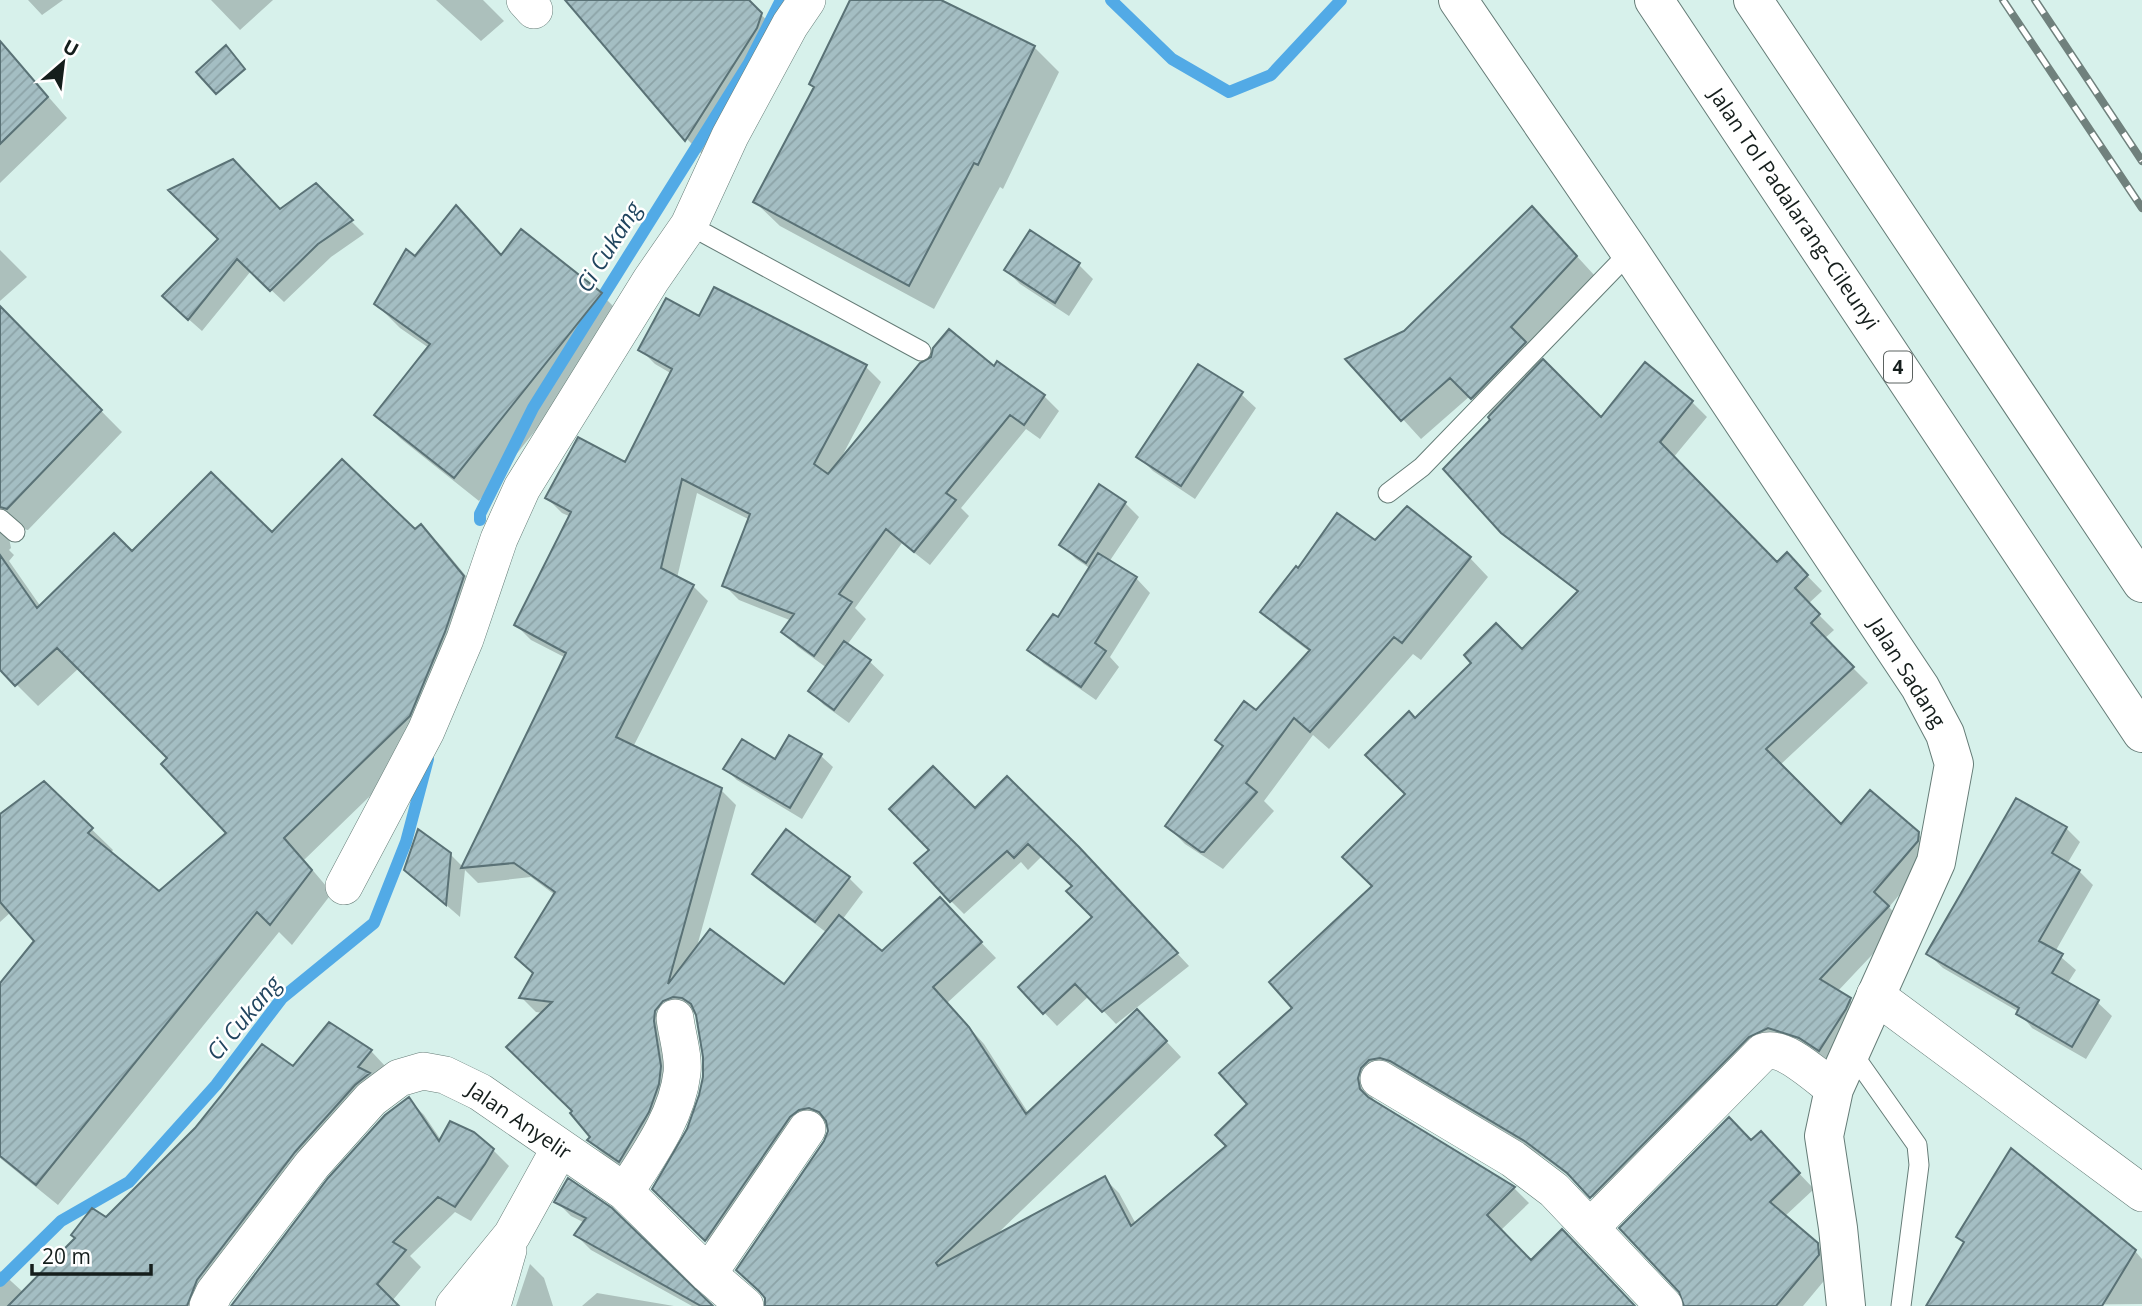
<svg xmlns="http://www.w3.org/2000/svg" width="2142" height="1306" font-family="'Open Sans',sans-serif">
	<defs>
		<pattern id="building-hatch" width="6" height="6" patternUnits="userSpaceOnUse" patternTransform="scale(1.75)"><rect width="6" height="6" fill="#a4bec3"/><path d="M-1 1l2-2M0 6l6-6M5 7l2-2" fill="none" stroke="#8ca3a7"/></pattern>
	</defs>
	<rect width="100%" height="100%" fill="#d7f1eb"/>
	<!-- shadow -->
	<path fill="#0003" d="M 28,0 L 63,0 L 42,15 Z
		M 211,0 L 273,0 L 240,30 Z
		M 436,0 L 483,0 L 504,21 L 481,41 Z
		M 568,0 L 746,0 L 786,39 L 711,163 L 687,139 Z
		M 852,0 L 937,0 L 1034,47 L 1059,72 L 1003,189 L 1000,187 L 934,309 L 780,226 L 755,202 L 815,88 Z
		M 0,42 L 67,118 L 0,183 Z
		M 315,185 L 364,234 L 331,257 L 284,302 L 251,271 L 202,331 L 177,309 L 221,240 L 280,211 Z
		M 456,207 L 502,256 L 601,294 L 625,318 L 479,501 L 401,439 L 377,415 L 429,348 L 400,328 L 376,304 Z
		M 1551,228 L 1595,276 L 1529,347 L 1601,420 L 1692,402 L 1707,417 L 1673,458 L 1777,565 L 1787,555 L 1822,591 L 1808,604 L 1834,630 L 1824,639 L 1868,683 L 1780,765 L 1841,826 L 1918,834 L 1933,849 L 1932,856 L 1889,907 L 1903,922 L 1837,992 L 1850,1000 L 1865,1015 L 1835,1065 L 1816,1052 L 1784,1042 L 1606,1211 L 1582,1186 L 1543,1157 L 1407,1075 L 1372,1096 L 1375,1103 L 1514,1188 L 1529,1203 L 1500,1231 L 1531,1262 L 1633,1306 L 767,1306 L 826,1142 L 830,1130 L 828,1123 L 813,1125 L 721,1255 L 654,1189 L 688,1131 L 701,1093 L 705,1057 L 697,1013 L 689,1012 L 676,1082 L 635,1176 L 604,1155 L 589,1140 L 592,1137 L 544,1013 L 536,1012 L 521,997 L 534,974 L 555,895 L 531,877 L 478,883 L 465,870 L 460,917 L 406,870 L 450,854 L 463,867 L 566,658 L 531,640 L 516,625 L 571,517 L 562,513 L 547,498 L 626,464 L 672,374 L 655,364 L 640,349 L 700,319 L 866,367 L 881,382 L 839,462 L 995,368 L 1044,396 L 1059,411 L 1040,439 L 1026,429 L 961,508 L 969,516 L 930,565 L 902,543 L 855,608 L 866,619 L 847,645 L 869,661 L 884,675 L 849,723 L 824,705 L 810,691 L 827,668 L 798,647 L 783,632 L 792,621 L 739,600 L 724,585 L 750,520 L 697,493 L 677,578 L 693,586 L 708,601 L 633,747 L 721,790 L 736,805 L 696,950 L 784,986 L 827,933 L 768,888 L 754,874 L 849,878 L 863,892 L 842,920 L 882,953 L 955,915 L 996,958 L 947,1003 L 984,1044 L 1029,1114 L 1152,1026 L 1181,1057 L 995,1236 L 1104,1178 L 1119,1193 L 1136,1224 L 1228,1147 L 1295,1008 L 1374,887 L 1407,794 L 1415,720 L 1522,651 L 1579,593 L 1519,548 L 1503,532 L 1493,420 L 1490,416 L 1470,396 L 1421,439 L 1348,359 L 1405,332 Z
		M 1030,232 L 1079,265 L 1093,279 L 1069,316 L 1020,284 L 1006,270 Z
		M 0,250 L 27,277 L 0,301 Z
		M 9,318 L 122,432 L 28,530 L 17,528 L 9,538 L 11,548 L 9,550 L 14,555 L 9,561 L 41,607 L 132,554 L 272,535 L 415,531 L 421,526 L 442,547 L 485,599 L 431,737 L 304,860 L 332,893 L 292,945 L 279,932 L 58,1205 L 0,1158 L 0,986 L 36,941 L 11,912 L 0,922 L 0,816 L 44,783 L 113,850 L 110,854 L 159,893 L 228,833 L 170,758 L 79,668 L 38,706 L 0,668 L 0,325 Z
		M 1241,394 L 1256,408 L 1195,499 L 1153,471 L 1139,457 Z
		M 1125,503 L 1139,517 L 1109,562 L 1136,578 L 1150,593 L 1110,657 L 1119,667 L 1096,700 L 1044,664 L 1030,650 L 1059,620 L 1091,569 L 1076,559 L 1062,545 Z
		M 1375,542 L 1470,558 L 1488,577 L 1421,660 L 1413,654 L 1329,749 L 1313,735 L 1264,801 L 1274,811 L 1223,869 L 1185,844 L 1167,826 L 1256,712 L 1310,652 L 1281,630 L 1263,612 L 1298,570 Z
		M 821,756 L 833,767 L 802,819 L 737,780 L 725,769 Z
		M 975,811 L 1092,862 L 1189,966 L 1116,1024 L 1089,996 L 1057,1026 L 1020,987 L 1094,917 L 1074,886 L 1042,856 L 1028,870 L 1021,862 L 964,914 L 951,901 Z
		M 2066,828 L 2080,842 L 2067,864 L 2079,871 L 2093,885 L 2055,952 L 2076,970 L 2067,984 L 2097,1002 L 2112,1016 L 2086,1059 L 2032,1028 L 2019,1012 L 1943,968 L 1928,954 Z
		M 371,1051 L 386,1067 L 208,1306 L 0,1306 L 0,1271 L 24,1293 L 106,1219 L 293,1068 Z
		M 408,1099 L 424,1115 L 441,1140 L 493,1150 L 509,1166 L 471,1221 L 455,1212 L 410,1256 L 421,1267 L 392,1301 L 233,1306 Z
		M 1751,1142 L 1775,1148 L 1814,1189 L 1784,1217 L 1832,1260 L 1833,1270 L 1803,1306 L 1701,1306 Z
		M 568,1180 L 710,1306 L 692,1306 L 591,1250 L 576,1235 L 585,1223 L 571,1216 L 556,1201 Z
		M 1958,1237 L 2135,1251 L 2142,1259 L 2142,1304 L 1928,1306 L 1965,1244 Z
		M 530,1264 L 544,1278 L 553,1306 L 516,1306 Z
		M 597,1293 L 674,1306 L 582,1306 Z"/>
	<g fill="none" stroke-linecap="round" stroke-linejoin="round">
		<!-- stream -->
		<path stroke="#52aae6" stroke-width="12" d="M 1111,0 L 1172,59 L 1229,92 L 1271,75 L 1341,0
			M 480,520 L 480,514 L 533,408 L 749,63 L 781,0
			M 0,1281 L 61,1221 L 129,1182 L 216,1085 L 282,998 L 374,923 L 406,842 L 428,759"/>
	</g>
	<!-- building -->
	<path fill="url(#building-hatch)" stroke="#5a7276" stroke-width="2" d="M 565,0 L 749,0 L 762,13 L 757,28 L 685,141 Z
		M 850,0 L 941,0 L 1035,46 L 978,165 L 974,163 L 909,286 L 753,202 L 814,87 L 809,84 Z
		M 0,41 L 48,97 L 0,144 Z
		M 226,45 L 245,69 L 216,94 L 196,72 Z
		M 233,159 L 280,209 L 316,183 L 353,220 L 318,244 L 270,291 L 237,259 L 188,320 L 162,296 L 218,239 L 168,190 Z
		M 456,205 L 501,255 L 521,229 L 602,293 L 454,478 L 374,415 L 430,344 L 374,304 L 406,249 L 415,256 Z
		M 1532,206 L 1577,256 L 1511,327 L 1526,342 L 1471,399 L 1450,378 L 1401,421 L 1345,359 L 1404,331 Z
		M 1030,230 L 1080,263 L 1055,303 L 1004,270 Z
		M 714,287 L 867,365 L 814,464 L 828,474 L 920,363 L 931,357 L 933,348 L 949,329 L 994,366 L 997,361 L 1045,395 L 1024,425 L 1010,415 L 946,493 L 956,500 L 914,552 L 886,529 L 839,594 L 852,602 L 814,656 L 781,632 L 794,614 L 722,586 L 750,514 L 682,479 L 661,568 L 694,585 L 616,737 L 722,788 L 668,984 L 710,929 L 784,984 L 839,915 L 882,951 L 940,897 L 982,942 L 933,987 L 969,1027 L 1026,1114 L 1137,1009 L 1167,1041 L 936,1263 L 938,1266 L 1105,1176 L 1131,1226 L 1226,1146 L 1215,1135 L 1247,1104 L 1219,1073 L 1292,1008 L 1269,982 L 1372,886 L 1342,857 L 1405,794 L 1365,755 L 1409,711 L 1415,718 L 1471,663 L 1464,655 L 1496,623 L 1522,649 L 1578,591 L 1501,533 L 1443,469 L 1490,420 L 1488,417 L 1543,359 L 1601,417 L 1645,362 L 1693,401 L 1660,442 L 1777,562 L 1787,552 L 1808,575 L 1795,588 L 1820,614 L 1811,623 L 1854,667 L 1766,749 L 1841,824 L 1870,790 L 1919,832 L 1918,841 L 1874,892 L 1889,906 L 1820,979 L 1851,998 L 1846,1009 L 1819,1051 L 1799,1038 L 1768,1028 L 1749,1037 L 1590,1198 L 1567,1173 L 1526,1142 L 1390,1061 L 1380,1058 L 1369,1060 L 1361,1068 L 1358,1078 L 1360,1089 L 1368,1097 L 1515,1187 L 1487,1215 L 1531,1260 L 1562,1229 L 1635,1306 L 765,1306 L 765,1298 L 759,1291 L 736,1270 L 824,1141 L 828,1131 L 826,1121 L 819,1112 L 809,1108 L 799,1110 L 790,1117 L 705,1241 L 652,1189 L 687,1129 L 699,1095 L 703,1077 L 703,1057 L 696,1015 L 691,1004 L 682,998 L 673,997 L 663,1001 L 655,1011 L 654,1021 L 661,1066 L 659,1084 L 649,1112 L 619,1162 L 587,1140 L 590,1137 L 570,1113 L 572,1111 L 506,1047 L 552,1002 L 519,998 L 533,973 L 515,957 L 555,892 L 514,863 L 461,868 L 566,653 L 514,625 L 571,512 L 545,498 L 578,437 L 625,462 L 672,369 L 638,350 L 666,298 L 699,316 Z
		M 0,306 L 102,410 L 7,509 L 0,507 Z
		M 1198,364 L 1243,392 L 1181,486 L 1136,457 Z
		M 342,459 L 415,529 L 421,524 L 464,576 L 445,632 L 410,716 L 284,838 L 312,870 L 270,925 L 257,912 L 36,1185 L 0,1156 L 0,983 L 34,941 L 0,902 L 0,814 L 44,781 L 93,828 L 88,833 L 159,891 L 226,833 L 161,764 L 167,758 L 57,648 L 15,686 L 0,670 L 0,555 L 37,608 L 114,533 L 132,551 L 211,472 L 272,532 Z
		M 1099,484 L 1126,502 L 1086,563 L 1059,545 Z
		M 1407,506 L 1471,557 L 1402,643 L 1394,637 L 1310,732 L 1294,718 L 1246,783 L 1257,792 L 1204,852 L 1201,852 L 1165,826 L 1223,746 L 1215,740 L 1244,701 L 1256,710 L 1310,650 L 1260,612 L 1296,566 L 1298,568 L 1337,513 L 1375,540 Z
		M 1098,553 L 1137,577 L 1095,643 L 1106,651 L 1081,687 L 1027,650 L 1053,614 L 1058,617 Z
		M 844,641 L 871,660 L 834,710 L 808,691 Z
		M 789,735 L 822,754 L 790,808 L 723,769 L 742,739 L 775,759 Z
		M 933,766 L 975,808 L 1007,776 L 1079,847 L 1178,953 L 1102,1012 L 1075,984 L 1043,1014 L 1018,987 L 1092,917 L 1066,891 L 1072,886 L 1028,844 L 1014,858 L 1007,851 L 950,902 L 914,863 L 929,850 L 889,809 Z
		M 2016,798 L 2067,827 L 2052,853 L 2080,870 L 2039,941 L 2063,954 L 2052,973 L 2099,1000 L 2072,1047 L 2016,1014 L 2019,1008 L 1926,954 Z
		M 418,829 L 451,853 L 446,905 L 404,870 Z
		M 786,829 L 850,877 L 815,922 L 752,874 Z
		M 329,1022 L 372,1050 L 358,1067 L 370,1073 L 355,1085 L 295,1152 L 197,1280 L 187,1306 L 8,1306 L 75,1238 L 71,1235 L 92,1208 L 106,1217 L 195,1128 L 262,1044 L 293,1066 Z
		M 409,1097 L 439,1141 L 450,1121 L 474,1132 L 494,1149 L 485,1164 L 455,1207 L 438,1197 L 393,1242 L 406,1250 L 377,1284 L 399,1306 L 231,1306 L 328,1178 L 385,1115 Z
		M 1729,1117 L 1751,1140 L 1761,1131 L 1800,1173 L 1770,1202 L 1818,1243 L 1819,1255 L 1776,1306 L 1684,1306 L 1679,1292 L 1619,1228 Z
		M 2011,1148 L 2136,1250 L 2102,1306 L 1926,1306 L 1964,1242 L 1956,1237 Z
		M 568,1178 L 612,1208 L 713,1306 L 701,1306 L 574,1235 L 586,1218 L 554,1202 Z"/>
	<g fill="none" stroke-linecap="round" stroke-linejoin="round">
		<defs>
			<path id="lane" d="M 689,225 L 921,351
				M 1388,493 L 1422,467 L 1630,252
				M 0,519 L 15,532
				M 1850,1050 L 1917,1145 L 1919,1165 L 1901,1306"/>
			<path id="street" d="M 525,0 L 534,10
				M 344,886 L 426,731 L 465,639 L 499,539 L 522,488 L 651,280 L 689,225 L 730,136 L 790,25 L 807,0
				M 1875,995 L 2142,1193
				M 1379,1079 L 1513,1159 L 1554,1190 L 1664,1306
				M 625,1192 C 648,1156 677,1117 682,1073 C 684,1056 677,1035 675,1018
				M 1590,1228 L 1763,1052 C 1784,1044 1817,1077 1834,1089
				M 708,1274 L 807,1129
				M 208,1306 L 214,1293 L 312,1165 L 371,1099 L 399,1078 L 423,1071 L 445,1075 L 480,1092 L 625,1192 L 708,1274 L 745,1306
				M 454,1306 L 512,1235 L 560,1148
				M 492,1306 L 508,1250"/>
			<path id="secondary" d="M 1458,0 L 1630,252 L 1920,687 L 1945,734 L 1954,764 L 1936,862 L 1834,1089 L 1824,1136 L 1838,1228 L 1846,1306"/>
			<path id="highway" d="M 1654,0 L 2142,733
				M 1753,0 L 2142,583"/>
		</defs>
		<!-- lane casing -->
		<use href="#lane" stroke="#657c77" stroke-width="21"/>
		<!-- street casing -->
		<use href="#street" stroke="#657c77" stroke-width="38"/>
		<!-- secondary casing -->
		<use href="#secondary" stroke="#657c77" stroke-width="40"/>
		<!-- highway casing -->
		<use href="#highway" stroke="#657c77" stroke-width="40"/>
		<!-- lane -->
		<use href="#lane" stroke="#fff" stroke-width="19"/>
		<!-- street -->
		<use href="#street" stroke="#fff" stroke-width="37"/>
		<!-- secondary -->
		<use href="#secondary" stroke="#fff" stroke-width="38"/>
		<!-- highway -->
		<use href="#highway" stroke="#fff" stroke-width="38"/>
		<defs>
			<path id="rail" d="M 2003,0 L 2142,208
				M 2035,0 L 2142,161"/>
		</defs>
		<!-- rail casing -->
		<use href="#rail" stroke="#70817d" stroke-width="8"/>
		<!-- rail -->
		<use href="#rail" stroke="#fff" stroke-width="5" stroke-dasharray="16" stroke-linecap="butt"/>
	</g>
	<g text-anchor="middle" stroke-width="5" stroke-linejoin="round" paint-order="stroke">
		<!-- shield labels -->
		<rect fill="#fff" stroke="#5b6260" stroke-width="2" x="1884" y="351.5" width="28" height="31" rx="5"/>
		<g font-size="19" font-weight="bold" fill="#151e1c">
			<text x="1898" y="374">4</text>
		</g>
		<!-- street labels -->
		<g font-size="21" fill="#151e1c" stroke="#fff">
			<text transform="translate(1794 209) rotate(56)" y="7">Jalan Tol Padalarang–Cileunyi</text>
			<text transform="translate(1907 673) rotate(58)" y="7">Jalan Sadang</text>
			<text transform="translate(519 1121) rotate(34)" y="7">Jalan Anyelir</text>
		</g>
		<!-- water labels -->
		<g font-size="23" font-style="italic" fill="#21455f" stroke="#fff">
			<text transform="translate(609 247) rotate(-58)" y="8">Ci Cukang</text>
			<text transform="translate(244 1018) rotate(-50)" y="8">Ci Cukang</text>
		</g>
	</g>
	<!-- north arrow -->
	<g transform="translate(63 63) rotate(28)" stroke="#ffffff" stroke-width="5" paint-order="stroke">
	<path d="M0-5L12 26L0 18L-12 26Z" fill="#151e1c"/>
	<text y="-10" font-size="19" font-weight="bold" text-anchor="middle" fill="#151e1c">U</text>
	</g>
	<!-- scale -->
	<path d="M32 1264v10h119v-10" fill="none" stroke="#151e1c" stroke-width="3.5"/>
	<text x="42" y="1264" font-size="21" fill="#151e1c" stroke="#ffffff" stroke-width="5" paint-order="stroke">20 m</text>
</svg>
